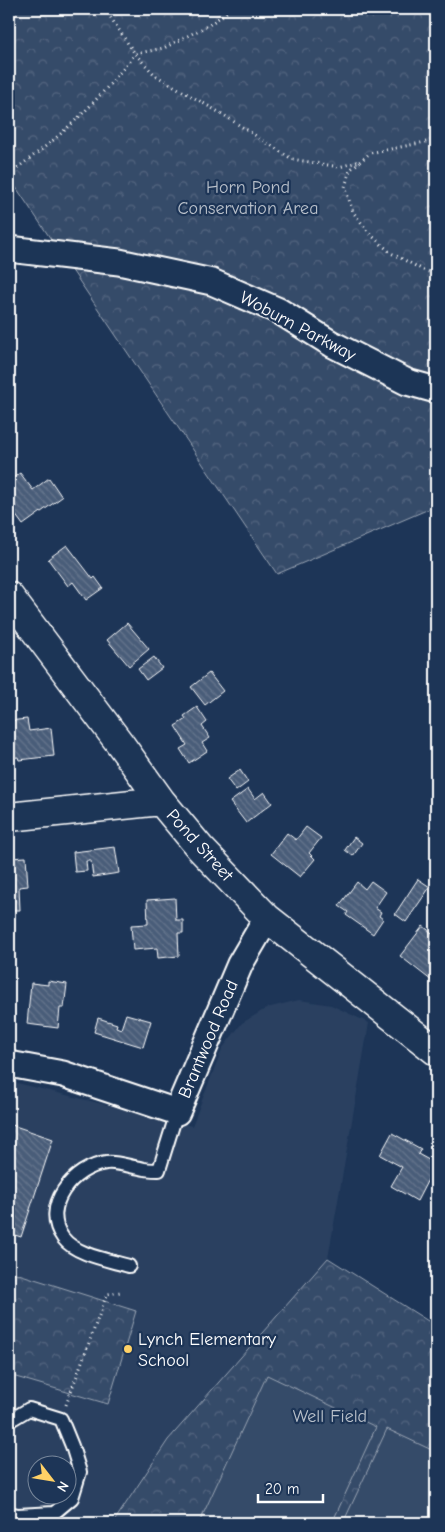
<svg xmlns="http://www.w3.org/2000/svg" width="445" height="1532" font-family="'Comic Neue',sans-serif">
	<defs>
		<pattern id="park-crowns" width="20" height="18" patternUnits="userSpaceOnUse" patternTransform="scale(1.25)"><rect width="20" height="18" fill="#364b69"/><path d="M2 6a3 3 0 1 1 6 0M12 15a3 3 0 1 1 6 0" fill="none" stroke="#546680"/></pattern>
		<pattern id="building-back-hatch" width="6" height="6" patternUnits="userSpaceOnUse" patternTransform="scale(1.25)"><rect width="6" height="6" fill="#4a5d79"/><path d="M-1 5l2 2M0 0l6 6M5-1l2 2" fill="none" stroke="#65758d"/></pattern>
	</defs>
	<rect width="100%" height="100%" fill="#1d3557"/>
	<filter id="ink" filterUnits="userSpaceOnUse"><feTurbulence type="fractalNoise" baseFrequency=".02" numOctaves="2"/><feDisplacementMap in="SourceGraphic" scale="10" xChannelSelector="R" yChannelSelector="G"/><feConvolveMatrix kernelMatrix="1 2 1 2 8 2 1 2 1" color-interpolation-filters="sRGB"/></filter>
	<g filter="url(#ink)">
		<!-- built -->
		<path fill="#2a4161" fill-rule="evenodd" d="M 299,1000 L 331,1005 L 369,1023 L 328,1258 L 168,1440 L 112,1523 L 9,1523 L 9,1081 L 192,1126 L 222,1049 L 242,1023 L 267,1008 ZM 38,1464 L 68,1464 L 68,1494 L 38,1494 Z"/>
		<!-- park -->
		<path fill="url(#park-crowns)" stroke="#9aa5b4" d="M 9,9 L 436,9 L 436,506 L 277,574 L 9,177 Z
			M 328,1258 L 436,1326 L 436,1523 L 113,1523 L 168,1440 Z
			M 9,1271 L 136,1311 L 108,1404 L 9,1375 Z"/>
		<!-- pitch -->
		<path fill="#364b69" stroke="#9aa5b4" d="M 267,1375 L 376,1427 L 332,1523 L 199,1523 Z
			M 387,1429 L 436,1452 L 436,1523 L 343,1523 Z"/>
		<!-- building -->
		<path fill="url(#building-back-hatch)" stroke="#fff" d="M 20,473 L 33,490 L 49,478 L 62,497 L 23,525 L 12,510 L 16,507 L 9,497 L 9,478 L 10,480 Z
			M 67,545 L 93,579 L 95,577 L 103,588 L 86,600 L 73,582 L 68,586 L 48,559 Z
			M 127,623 L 149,649 L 129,666 L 107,640 Z
			M 154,657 L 162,668 L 146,680 L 138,669 Z
			M 209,673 L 223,691 L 205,705 L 191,687 Z
			M 197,707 L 207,722 L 202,726 L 210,738 L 202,743 L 207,751 L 189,763 L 180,749 L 187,745 L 175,726 L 186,719 L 184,716 Z
			M 27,719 L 29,731 L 51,728 L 54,756 L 19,760 L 18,757 L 9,758 L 9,721 Z
			M 240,770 L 248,782 L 236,791 L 227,779 Z
			M 248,789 L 255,799 L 264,792 L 272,803 L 246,823 L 230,802 Z
			M 306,827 L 321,838 L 309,853 L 315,859 L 300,877 L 271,854 L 287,833 L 296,840 Z
			M 354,837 L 362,843 L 353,856 L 345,850 Z
			M 115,847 L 119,873 L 93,877 L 91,861 L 86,861 L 87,871 L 75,872 L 73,852 Z
			M 26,857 L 28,886 L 19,887 L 20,910 L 9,910 L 9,858 Z
			M 418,879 L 430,887 L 406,922 L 395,914 Z
			M 371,881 L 386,892 L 375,908 L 381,912 L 379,916 L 383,919 L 373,934 L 346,915 L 348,912 L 339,906 L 357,882 L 365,889 Z
			M 175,898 L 176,920 L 183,920 L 183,933 L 178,933 L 179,956 L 158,958 L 157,948 L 133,950 L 131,925 L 148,924 L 147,900 Z
			M 423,926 L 436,936 L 436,976 L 432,981 L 400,956 Z
			M 48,981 L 67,984 L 64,1008 L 60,1008 L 58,1028 L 27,1024 L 31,983 L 48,985 Z
			M 126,1014 L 151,1021 L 143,1047 L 94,1032 L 98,1018 L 117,1024 L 116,1027 L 121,1029 Z
			M 9,1124 L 53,1139 L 21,1237 L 9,1233 Z
			M 392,1133 L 421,1149 L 418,1154 L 436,1164 L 417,1201 L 391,1186 L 402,1167 L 380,1155 Z"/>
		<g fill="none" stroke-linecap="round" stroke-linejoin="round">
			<defs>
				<path id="service" d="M 129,1266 C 109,1260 76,1255 63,1238 C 40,1207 73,1167 106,1163 C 116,1161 130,1167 140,1168 C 146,1170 152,1170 159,1170 L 177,1112
					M 9,1421 L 29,1409 L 61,1419 L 72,1446 L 80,1472 L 72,1498 L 54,1513 L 18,1515 L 9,1513"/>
				<path id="minor" d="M 9,249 L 119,262 L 212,282 L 279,311 L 332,344 L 407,382 L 436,390
					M 9,1064 L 63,1074 L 177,1112 L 240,964 L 267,918"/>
				<path id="tertiary" d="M 9,596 L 121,745 L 161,801 L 200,848 L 267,918 L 436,1051
					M 9,817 L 161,801"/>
			</defs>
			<!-- service casing -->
			<use href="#service" stroke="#fff" stroke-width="16"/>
			<!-- minor casing -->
			<use href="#minor" stroke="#fff" stroke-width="29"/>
			<!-- tertiary casing -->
			<use href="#tertiary" stroke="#fff" stroke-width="31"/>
			<!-- path -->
			<path stroke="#fff" stroke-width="3" stroke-dasharray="1 4" stroke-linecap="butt" d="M 105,9 L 135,54 L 164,48 L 209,25 L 231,9
				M 436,140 L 370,153 L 350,170 L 345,187 L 353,212 L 370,234 L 391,253 L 425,271 L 436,274
				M 9,174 C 29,159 49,145 67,128 C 92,106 114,80 135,54 L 155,75 L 222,114 L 292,159 L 339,167 L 361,161
				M 66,1405 L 107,1294 L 121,1292"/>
			<!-- service -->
			<use href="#service" stroke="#1d3557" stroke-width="12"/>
			<!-- minor -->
			<use href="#minor" stroke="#1d3557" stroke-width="25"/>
			<!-- tertiary -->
			<use href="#tertiary" stroke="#1d3557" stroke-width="28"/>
		</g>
	</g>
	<!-- markers -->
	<circle fill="#ffd166" stroke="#1d3557" stroke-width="2" cx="128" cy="1349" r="5"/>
	<g text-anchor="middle" stroke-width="4.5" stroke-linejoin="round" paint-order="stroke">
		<!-- park labels -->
		<g font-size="18" fill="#b9c0ca" stroke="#1d3557">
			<text x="248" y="193">Horn Pond<tspan x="248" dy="21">Conservation Area</tspan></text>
			<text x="330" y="1422">Well Field</text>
		</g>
		<!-- street labels -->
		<g font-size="18" fill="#fff" stroke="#1d3557">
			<text transform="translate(298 326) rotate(28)" y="6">Woburn Parkway</text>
			<text transform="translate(200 845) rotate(48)" y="6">Pond Street</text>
			<text transform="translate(208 1039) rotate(-67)" y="6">Brantwood Road</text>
		</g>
		<!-- poi labels -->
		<g font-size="18" fill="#fff" stroke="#1d3557" text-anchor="start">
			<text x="138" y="1345">Lynch Elementary<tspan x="138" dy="21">School</tspan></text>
		</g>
	</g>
	<!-- margin -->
	<rect width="445" height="1532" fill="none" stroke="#1d3557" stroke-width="30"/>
	<rect x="15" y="15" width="415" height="1502" fill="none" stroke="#fff" stroke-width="2" filter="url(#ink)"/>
	<!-- north arrow -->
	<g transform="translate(52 1480) rotate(121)"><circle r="24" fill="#1d3557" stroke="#77869a"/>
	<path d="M0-4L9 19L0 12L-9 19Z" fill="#ffd166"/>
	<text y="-8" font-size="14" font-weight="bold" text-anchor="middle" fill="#ffffff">N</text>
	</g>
	<!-- scale -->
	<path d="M258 1494v8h65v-8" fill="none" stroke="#ffffff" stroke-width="2.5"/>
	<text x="265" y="1494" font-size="15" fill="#ffffff" stroke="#1d3557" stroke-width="4" paint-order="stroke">20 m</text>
</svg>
